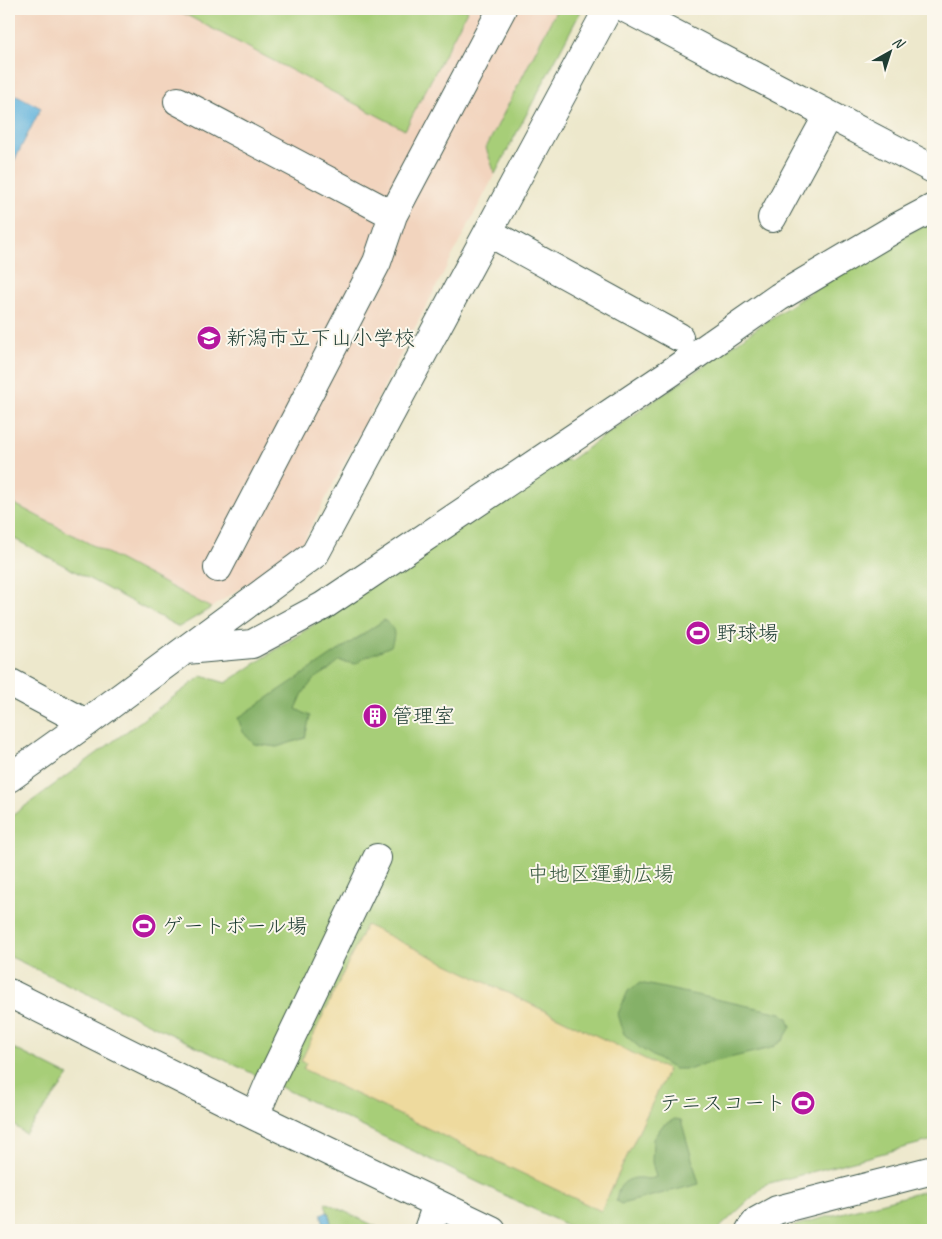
<svg xmlns="http://www.w3.org/2000/svg" width="942" height="1239" font-family="Caveat,'Klee One',sans-serif">
	<rect width="100%" height="100%" fill="#fbf7ec"/>
	<filter id="ink" filterUnits="userSpaceOnUse"><feTurbulence type="fractalNoise" baseFrequency=".02" numOctaves="2"/><feDisplacementMap in="SourceGraphic" scale="10" xChannelSelector="R" yChannelSelector="G"/><feConvolveMatrix kernelMatrix="1 2 1 2 8 2 1 2 1" color-interpolation-filters="sRGB"/></filter>
	<filter id="wash" filterUnits="userSpaceOnUse"><feTurbulence type="fractalNoise" baseFrequency=".0096" numOctaves="4" result="noise"/><feDisplacementMap in="SourceGraphic" scale="20" xChannelSelector="R" yChannelSelector="G"/><feGaussianBlur stdDeviation="1.12" result="paint"/><feColorMatrix in="noise" values="0 0 0 0 0 0 0 0 0 0 0 0 0 0 0 0 0 1.4 0 .05"/><feComposite in="paint" operator="in"/></filter>
	<g filter="url(#wash)">
		<rect width="100%" height="100%" fill="#ede8cc"/>
		<!-- built -->
		<path fill="#f2d4be" d="M 9,9 L 557,9 L 486,147 L 495,174 L 300,548 L 211,608 L 9,501 Z"/>
		<!-- green -->
		<path fill="#a7ce78" stroke="#638656" d="M 175,9 L 468,9 L 405,130 Z
			M 557,9 L 582,9 L 495,174 L 486,148 Z
			M 933,220 L 933,1140 L 766,1184 L 717,1230 L 577,1230 L 9,956 L 9,818 L 202,676 L 226,683 L 563,459 L 569,461 L 770,319 L 852,265 Z
			M 9,501 L 211,608 L 179,627 L 9,536 Z
			M 9,1046 L 69,1076 L 25,1134 L 9,1121 Z
			M 933,1189 L 933,1230 L 782,1230 L 807,1222 Z
			M 325,1202 L 383,1230 L 333,1230 Z"/>
		<!-- forest -->
		<path fill="#85b168" stroke="#52774e" d="M 384,620 C 395,629 396,632 391,646 L 366,657 L 356,664 L 339,661 L 327,671 L 314,679 L 303,693 L 296,709 L 310,716 L 305,738 L 277,747 L 254,744 L 243,732 L 238,718 Z
			M 640,983 L 781,1013 L 788,1018 L 791,1027 L 783,1040 L 771,1048 L 704,1064 L 691,1069 L 674,1069 L 640,1048 L 624,1034 L 618,1014 L 628,991 Z
			M 675,1119 L 681,1120 L 699,1184 L 621,1204 L 616,1201 C 618,1188 622,1180 636,1178 C 644,1177 647,1181 656,1177 L 652,1162 L 653,1139 L 663,1125 Z"/>
		<!-- sand -->
		<path fill="#eeda9e" stroke="#868c69" d="M 366,925 L 668,1070 L 601,1211 L 303,1069 L 306,1063 L 301,1061 Z"/>
		<!-- water -->
		<path fill="#61b2dc" stroke="#407888" d="M 9,91 L 41,108 L 9,171 Z
			M 328,1212 L 333,1230 L 326,1230 L 321,1214 Z"/>
	</g>
	<g filter="url(#ink)">
		<g fill="none" stroke-linecap="round" stroke-linejoin="round">
			<defs>
				<path id="minor" d="M 627,9 L 933,169
					M 178,101 L 393,215
					M 772,218 L 828,115
					M 488,232 L 679,337
					M 218,568 L 377,262 L 393,215 L 502,9
					M 186,650 L 252,644 L 323,606 L 670,373 L 779,297 L 899,226 L 933,208
					M 9,682 L 86,723
					M 9,778 L 86,723 L 315,554 L 608,9
					M 9,993 L 255,1116 L 492,1230
					M 255,1116 L 269,1083 L 377,858
					M 428,1230 L 437,1204
					M 750,1230 L 757,1221 L 777,1210 L 933,1170"/>
			</defs>
			<!-- minor casing -->
			<use href="#minor" stroke="#3e574b" stroke-width="30"/>
			<!-- minor -->
			<use href="#minor" stroke="#fff" stroke-width="28"/>
		</g>
	</g>
	<!-- icons -->
	<defs>
		<symbol id="school-disc" viewBox="-11 -11 22 22"><circle r="9.5" fill="#b5179e" stroke="#fbf7ec"/><path d="M0-5L7-2L0 1L-7-2ZM-4 1L0 2.5L4 1V4Q0 6-4 4Z" fill="#fff"/></symbol>
		<symbol id="stadium-disc" viewBox="-11 -11 22 22"><circle r="9.5" fill="#b5179e" stroke="#fbf7ec"/><path d="M0-5a6.5 5 0 1 0 0 10a6.5 5 0 1 0 0-10ZM-3.5-1.8h7v3.6h-7Z" fill="#fff"/></symbol>
		<symbol id="building-disc" viewBox="-11 -11 22 22"><circle r="9.5" fill="#b5179e" stroke="#fbf7ec"/><path d="M-4-6H4V6H1V3H-1V6H-4ZM-2.5-4.3h1.7v1.8h-1.7ZM.8-4.3h1.7v1.8H.8ZM-2.5-1h1.7V.8h-1.7ZM.8-1h1.7V.8H.8Z" fill="#fff"/></symbol>
	</defs>
	<g fill-rule="evenodd">
		<use href="#school-disc" x="195" y="324" width="28" height="28"/>
		<use href="#stadium-disc" x="684" y="619" width="28" height="28"/>
		<use href="#building-disc" x="361" y="702" width="28" height="28"/>
		<use href="#stadium-disc" x="130" y="912" width="28" height="28"/>
		<use href="#stadium-disc" x="789" y="1089" width="28" height="28"/>
	</g>
	<g text-anchor="middle" stroke-width="4" stroke-linejoin="round" paint-order="stroke">
		<!-- poi labels -->
		<g font-size="21" fill="#1f3d34" stroke="#fbf7ec" text-anchor="start">
			<text x="226" y="345">新潟市立下山小学校</text>
			<text x="716" y="640">野球場</text>
			<text x="392" y="723">管理室</text>
			<text x="162" y="933">ゲートボール場</text>
			<text x="786" y="1110" text-anchor="end">テニスコート</text>
		</g>
		<!-- park labels -->
		<g font-size="21" fill="#3a5a42" stroke="#fbf7ec">
			<text x="601" y="881">中地区運動広場</text>
		</g>
	</g>
	<!-- margin -->
	<rect width="942" height="1239" fill="none" stroke="#fbf7ec" stroke-width="30"/>
	<!-- north arrow -->
	<g transform="translate(890 52) rotate(39)" stroke="#fbf7ec" stroke-width="4" paint-order="stroke">
	<path d="M0-4L9 19L0 12L-9 19Z" fill="#1f3d34"/>
	<text y="-8" font-size="14" font-weight="bold" text-anchor="middle" fill="#1f3d34">N</text>
	</g>
</svg>
